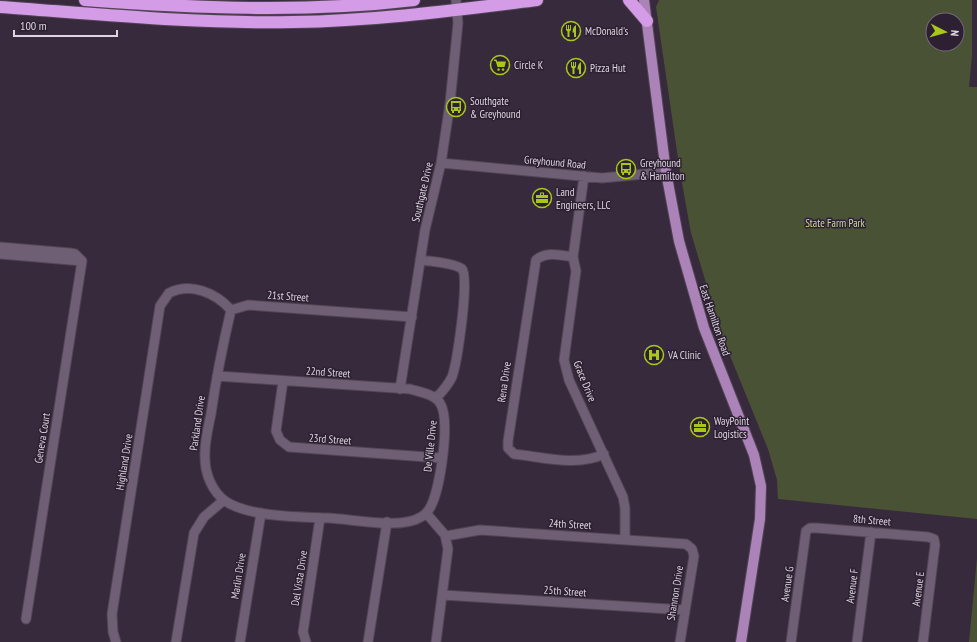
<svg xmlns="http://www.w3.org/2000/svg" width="977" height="642" font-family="'PT Sans Narrow',sans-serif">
	<rect width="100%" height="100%" fill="#372a3c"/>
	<!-- green -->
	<path fill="#4a5235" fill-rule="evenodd" d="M 659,0 L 972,0 L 972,55 L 969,87 L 977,87 L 977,519 L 778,499 L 777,480 L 768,449 L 722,336 L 691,233 L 680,172 L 656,7 ZM 933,20 L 957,20 L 957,44 L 933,44 Z
		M 977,558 L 977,642 L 969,642 Z"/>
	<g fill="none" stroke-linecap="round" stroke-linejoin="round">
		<defs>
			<path id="minor" d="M 441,163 L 602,178 L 666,172
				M 584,176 L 573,257 L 576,271 L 564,360 L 569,380 L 623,497 L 625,508 L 625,539
				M 0,247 L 70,253 L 75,254 L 82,261
				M 0,254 L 82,261
				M 573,257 C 560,255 546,251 536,260 L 508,441 L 508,448 L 514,454 C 543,457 577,467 604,454
				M 420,260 C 430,261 455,263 462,269 C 470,277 457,363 452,377 C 448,385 442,392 436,398
				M 231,310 L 248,305 L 412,317
				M 217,376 L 410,389 C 420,392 434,394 440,403 C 451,420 440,488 431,506 C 429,510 425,515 421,517 C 400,530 353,519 328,518 C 299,517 249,517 225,501 C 212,491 205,474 205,458 C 204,444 208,428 211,414 C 216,379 223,344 231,310
				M 283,381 L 276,431 L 280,440 L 289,447 L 441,458
				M 400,389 L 425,230 L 441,163 L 450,103 L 458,23 L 456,0
				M 426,513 L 445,535 L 448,549 L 436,642
				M 446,536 L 480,530 L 686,544 L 692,549 L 694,556 L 680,642
				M 443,595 L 685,610
				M 26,619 L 82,261
				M 116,642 L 113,632 L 112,614 L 160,306 L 169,293 C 191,282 216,293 231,310
				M 176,642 L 194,533 L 204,517 L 224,500
				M 240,642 L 261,513
				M 306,642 L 303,632 L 320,518
				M 368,642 L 387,522
				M 791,642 L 806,531 L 810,528 L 817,528 L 928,537 L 934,539 L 935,545 L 923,642
				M 857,642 L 871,532"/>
			<path id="major" d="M 644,0 L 666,172 L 679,241 L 704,328 L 754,455 L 761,486 L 760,519 L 741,642"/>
			<path id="highway" d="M 85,0 C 195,8 304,13 414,0
				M 629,0 L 647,21
				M 0,7 C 97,14 195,24 293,22 C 375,21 456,10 537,0"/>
		</defs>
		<!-- minor casing -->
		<use href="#minor" stroke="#514554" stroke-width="11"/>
		<!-- major casing -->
		<use href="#major" stroke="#514554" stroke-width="12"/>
		<!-- highway casing -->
		<use href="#highway" stroke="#514554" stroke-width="14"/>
		<!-- minor -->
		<use href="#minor" stroke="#6f5f74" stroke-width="9"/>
		<!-- major -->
		<use href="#major" stroke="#ac83b9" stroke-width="10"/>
		<!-- highway -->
		<use href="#highway" stroke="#d49be7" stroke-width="12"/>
	</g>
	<!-- icons -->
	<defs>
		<symbol id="restaurant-ring" viewBox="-11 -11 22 22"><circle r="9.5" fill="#2d2032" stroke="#a9c71a" stroke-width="1.5"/><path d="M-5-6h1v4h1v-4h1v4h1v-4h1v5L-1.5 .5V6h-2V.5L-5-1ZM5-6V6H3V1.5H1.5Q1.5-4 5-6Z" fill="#a9c71a"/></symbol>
		<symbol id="supermarket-ring" viewBox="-11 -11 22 22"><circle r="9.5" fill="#2d2032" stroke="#a9c71a" stroke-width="1.5"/><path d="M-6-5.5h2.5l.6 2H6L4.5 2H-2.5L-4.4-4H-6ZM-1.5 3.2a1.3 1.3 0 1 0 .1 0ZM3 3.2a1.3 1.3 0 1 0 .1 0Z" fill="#a9c71a"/></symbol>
		<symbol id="bus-ring" viewBox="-11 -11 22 22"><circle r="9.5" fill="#2d2032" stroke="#a9c71a" stroke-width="1.5"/><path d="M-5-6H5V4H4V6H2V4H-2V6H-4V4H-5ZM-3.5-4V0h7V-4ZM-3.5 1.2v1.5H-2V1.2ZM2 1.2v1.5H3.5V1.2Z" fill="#a9c71a"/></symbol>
		<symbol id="office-ring" viewBox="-11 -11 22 22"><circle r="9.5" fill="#2d2032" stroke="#a9c71a" stroke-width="1.5"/><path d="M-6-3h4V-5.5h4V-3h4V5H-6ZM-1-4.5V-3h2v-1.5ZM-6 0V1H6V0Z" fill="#a9c71a"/></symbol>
		<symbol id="hospital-ring" viewBox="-11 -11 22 22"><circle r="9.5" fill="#2d2032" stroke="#a9c71a" stroke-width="1.5"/><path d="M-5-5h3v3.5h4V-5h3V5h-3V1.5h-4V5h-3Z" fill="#a9c71a"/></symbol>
	</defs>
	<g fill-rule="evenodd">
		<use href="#restaurant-ring" x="560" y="20" width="22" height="22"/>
		<use href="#supermarket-ring" x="489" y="54" width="22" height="22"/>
		<use href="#restaurant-ring" x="565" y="57" width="22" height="22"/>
		<use href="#bus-ring" x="445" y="96" width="22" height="22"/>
		<use href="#bus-ring" x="615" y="158" width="22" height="22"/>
		<use href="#office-ring" x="531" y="187" width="22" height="22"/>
		<use href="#hospital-ring" x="643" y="344" width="22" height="22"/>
		<use href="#office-ring" x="689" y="416" width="22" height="22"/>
	</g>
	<g text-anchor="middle" stroke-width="3" stroke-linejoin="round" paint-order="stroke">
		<!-- poi labels -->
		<g font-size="11" fill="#ded5e1" stroke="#2d2032" text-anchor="start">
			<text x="585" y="35">McDonald's</text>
			<text x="514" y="69">Circle K</text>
			<text x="590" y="72">Pizza Hut</text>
			<text x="470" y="105">Southgate<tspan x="470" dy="13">&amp; Greyhound</tspan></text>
			<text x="640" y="167">Greyhound<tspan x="640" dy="13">&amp; Hamilton</tspan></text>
			<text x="556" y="196">Land<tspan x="556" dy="13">Engineers, LLC</tspan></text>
			<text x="668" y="359">VA Clinic</text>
			<text x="714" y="425">WayPoint<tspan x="714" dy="13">Logistics</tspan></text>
		</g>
		<!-- street labels -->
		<g font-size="11" fill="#ded5e1" stroke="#2d2032">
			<text transform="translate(555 162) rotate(5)" y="4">Greyhound Road</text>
			<text transform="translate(422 192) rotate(-77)" y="4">Southgate Drive</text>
			<text transform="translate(288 296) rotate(4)" y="4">21st Street</text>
			<text transform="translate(715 320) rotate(71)" y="4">East Hamilton Road</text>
			<text transform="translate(328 372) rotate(4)" y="4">22nd Street</text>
			<text transform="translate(585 381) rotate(68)" y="4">Grace Drive</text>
			<text transform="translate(504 382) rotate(-82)" y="4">Rena Drive</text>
			<text transform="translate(197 423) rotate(-82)" y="4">Parkland Drive</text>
			<text transform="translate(42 438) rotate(-81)" y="4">Geneva Court</text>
			<text transform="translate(330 439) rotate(4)" y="4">23rd Street</text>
			<text transform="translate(430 446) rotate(-84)" y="4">De Ville Drive</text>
			<text transform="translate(124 462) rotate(-81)" y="4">Highland Drive</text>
			<text transform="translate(872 520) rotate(5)" y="4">8th Street</text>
			<text transform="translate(570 524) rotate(3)" y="4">24th Street</text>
			<text transform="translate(238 576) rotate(-81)" y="4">Marlin Drive</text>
			<text transform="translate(299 578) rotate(-81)" y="4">Del Vista Drive</text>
			<text transform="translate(787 584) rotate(-82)" y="4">Avenue G</text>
			<text transform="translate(852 586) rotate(-83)" y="4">Avenue F</text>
			<text transform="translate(918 589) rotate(-83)" y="4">Avenue E</text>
			<text transform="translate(565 591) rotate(4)" y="4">25th Street</text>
			<text transform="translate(675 593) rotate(-81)" y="4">Shannon Drive</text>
		</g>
		<!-- park labels -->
		<g font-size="11" fill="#cade91" stroke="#2d2032">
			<text x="835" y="227">State Farm Park</text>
		</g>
	</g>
	<!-- north arrow -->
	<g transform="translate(945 32) rotate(96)"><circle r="19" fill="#2d2032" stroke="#746878"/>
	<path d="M0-3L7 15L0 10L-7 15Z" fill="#a9c71a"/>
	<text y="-6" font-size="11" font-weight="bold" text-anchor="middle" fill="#ded5e1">N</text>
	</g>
	<!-- scale -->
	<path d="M14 30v6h103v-6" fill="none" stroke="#ded5e1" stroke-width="2"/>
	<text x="20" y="30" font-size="12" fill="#ded5e1" stroke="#2d2032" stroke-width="3" paint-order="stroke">100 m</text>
</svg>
